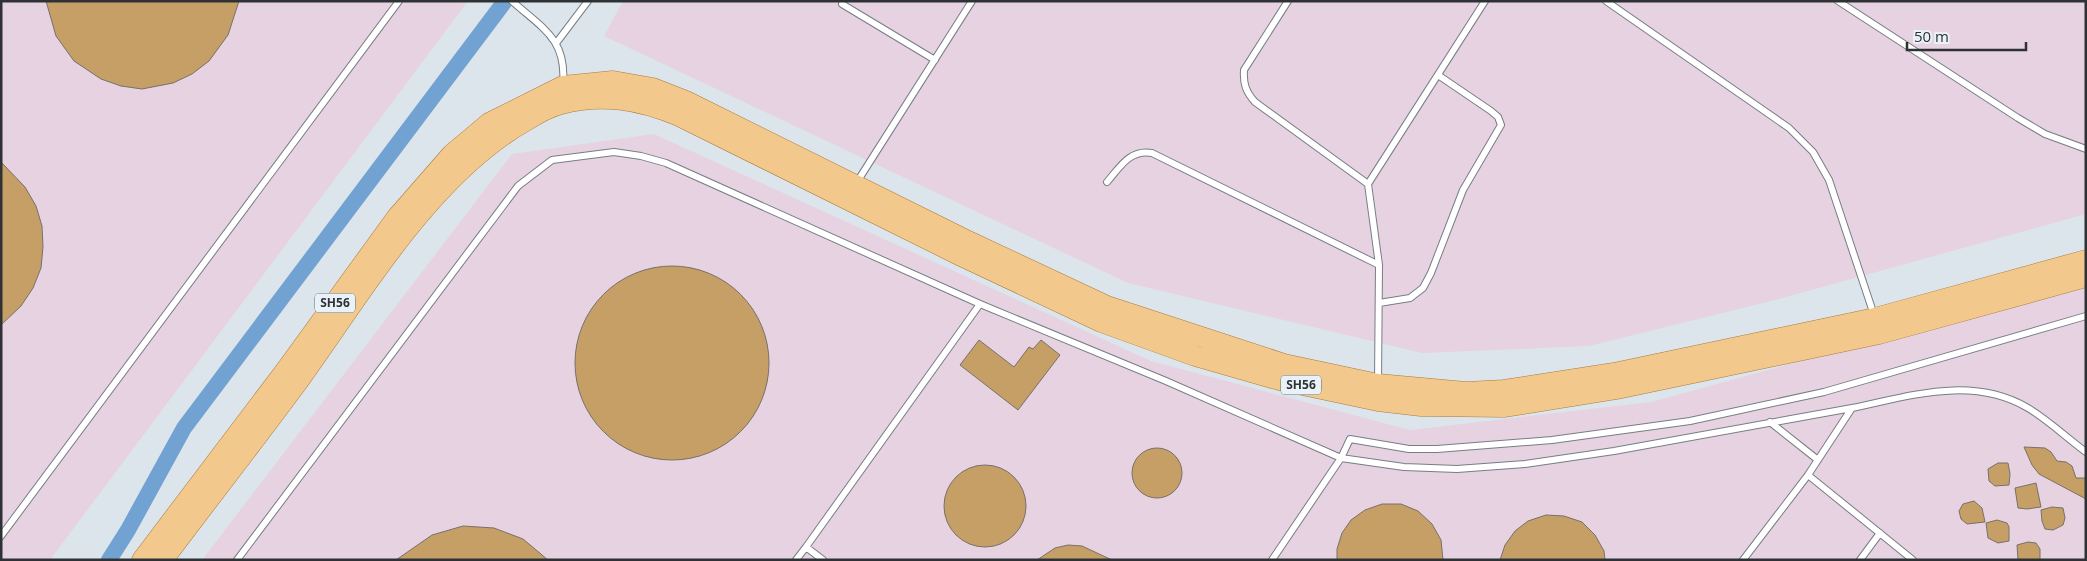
<svg xmlns="http://www.w3.org/2000/svg" width="2087" height="561" font-family="'Open Sans',sans-serif">
	<rect width="100%" height="100%" fill="#dce5ec"/>
	<!-- industrial -->
	<path fill="#e7d2e1" d="M 1,1 L 468,1 L 50,560 L 1,560 Z
		M 623,1 L 2086,1 L 2086,214 L 1775,300 L 1589,346 L 1422,353 L 1128,283 L 604,36 Z
		M 654,134 L 1151,361 L 1410,430 L 1651,402 L 2086,283 L 2086,560 L 202,560 L 512,154 Z"/>
	<g fill="none" stroke-linecap="round" stroke-linejoin="round">
		<!-- canal -->
		<path stroke="#72a2d1" stroke-width="16" d="M 109,560 L 128,530 L 184,428 L 505,1"/>
	</g>
	<!-- building -->
	<path fill="#c69f67" stroke="#767169" d="M 46,1 L 239,1 L 228,35 L 209,61 L 192,74 L 173,83 L 142,89 L 121,86 L 101,79 L 74,61 L 56,36 Z
		M 1,162 L 25,187 L 36,206 L 42,226 L 43,247 L 41,268 L 33,288 L 21,306 L 1,325 Z
		M575 363a97 97 0 1 1 194 0a97 97 0 1 1-194 0Z
		M 979,340 L 1014,367 L 1029,347 L 1033,349 L 1041,340 L 1060,355 L 1018,410 L 960,365 Z
		M 2024,447 L 2045,448 L 2051,452 L 2057,461 L 2066,462 L 2072,466 L 2076,478 L 2086,478 L 2086,499 L 2039,474 L 2032,465 Z
		M1132 473a25 25 0 1 1 50 0a25 25 0 1 1-50 0Z
		M 1998,463 L 2008,463 L 2010,474 L 2009,485 L 1995,486 L 1989,481 L 1988,469 Z
		M944 506a41 41 0 1 1 82 0a41 41 0 1 1-82 0Z
		M 2036,483 L 2041,507 L 2027,509 L 2018,508 L 2015,488 Z
		M 1974,501 L 1982,508 L 1985,522 L 1967,524 L 1961,519 L 1959,511 L 1963,504 Z
		M 1382,504 L 1401,504 L 1418,511 L 1432,524 L 1441,540 L 1443,560 L 1337,560 L 1337,549 L 1342,533 L 1351,520 L 1365,510 Z
		M 2052,507 L 2063,508 L 2065,518 L 2063,525 L 2053,530 L 2045,529 L 2042,521 L 2041,510 Z
		M 1546,515 L 1564,516 L 1582,522 L 1595,535 L 1604,551 L 1605,560 L 1500,560 L 1505,545 L 1515,531 L 1528,521 Z
		M 1997,520 L 2007,523 L 2009,527 L 2009,541 L 1998,543 L 1988,538 L 1986,523 Z
		M 463,526 L 494,528 L 523,539 L 548,560 L 396,560 L 432,535 Z
		M 2028,542 L 2036,543 L 2040,549 L 2040,560 L 2018,560 L 2017,545 Z
		M 1068,545 L 1082,546 L 1112,560 L 1037,560 L 1055,548 Z"/>
	<g fill="none" stroke-linecap="round" stroke-linejoin="round">
		<defs>
			<path id="lane" d="M 512,1 C 542,28 567,39 563,84
				M 1288,1 L 1244,70 C 1243,84 1246,92 1255,102 L 1368,184
				M 1606,1 L 1766,112 L 1789,128 L 1813,152 L 1829,180 L 1874,315
				M 1838,1 L 2018,118 L 2045,134 L 2086,149
				M 842,4 L 935,60
				M 557,42 L 588,1
				M 857,182 L 972,1
				M 1107,182 C 1120,167 1130,149 1152,153 L 1379,265
				M 1379,303 L 1410,298 L 1423,288 L 1431,273 L 1463,190 L 1501,125 L 1498,117 L 1491,111 L 1438,75
				M 1378,382 L 1379,265 L 1368,184 L 1485,1
				M 1770,422 L 1818,460
				M 1808,475 L 1913,560
				M 1,536 L 399,1
				M 806,547 L 980,304
				M 237,560 L 518,186 L 552,160 L 614,152 L 641,156 L 666,163 L 980,304 L 1166,381 L 1341,458 L 1404,467 L 1457,469 L 1525,464 L 1614,451 L 1852,408
				M 796,560 L 806,547 L 823,560
				M 1272,560 L 1341,458 L 1350,439 L 1409,449 L 1437,449 L 1552,440 L 1690,421 L 1824,392 L 2086,316
				M 1743,560 L 1808,475 L 1852,408 C 1911,396 1972,375 2028,408 C 2048,420 2067,438 2086,452
				M 1860,560 L 1880,533"/>
			<path id="primary" d="M 142,560 L 285,371 L 397,217 L 452,154 L 489,123 L 563,86 L 613,81 L 653,88 L 686,101 L 964,239 L 1107,306 L 1284,364 L 1378,384 L 1466,392 L 1504,390 L 1614,373 L 1875,318 L 2086,260
				M 163,560 C 208,500 255,440 300,379 C 362,293 431,175 524,122 C 535,115 549,107 561,104 C 603,93 640,100 679,116 L 957,254 L 1101,322 L 1195,356 L 1279,380 L 1378,401 L 1421,406 L 1505,407 L 1617,389 L 1879,334 L 2086,277"/>
		</defs>
		<!-- lane casing -->
		<use href="#lane" stroke="#767e84" stroke-width="8"/>
		<!-- primary casing -->
		<use href="#primary" stroke="#a97c3c" stroke-width="21"/>
		<!-- lane -->
		<use href="#lane" stroke="#fff" stroke-width="6"/>
		<!-- primary -->
		<use href="#primary" stroke="#f3c88c" stroke-width="20"/>
	</g>
	<g text-anchor="middle" stroke-width="4" stroke-linejoin="round" paint-order="stroke">
		<!-- shield labels -->
		<g fill="#e9f2f9" stroke="#666c70" stroke-width="1">
			<rect x="315" y="293.5" width="40" height="19" rx="4"/>
			<rect x="1281" y="375.5" width="40" height="19" rx="4"/>
		</g>
		<g font-size="12" font-weight="bold" fill="#2e3235">
			<text x="335" y="307">SH56</text>
			<text x="1301" y="389">SH56</text>
		</g>
	</g>
	<!-- border -->
	<rect width="2087" height="561" fill="none" stroke="#2e3235" stroke-width="5"/>
	<!-- scale -->
	<path d="M1907 42v8h119v-8" fill="none" stroke="#2e3235" stroke-width="2.5"/>
	<text x="1914" y="42" font-size="15" fill="#2e3235" stroke="#e9f2f9" stroke-width="4" paint-order="stroke">50 m</text>
</svg>
